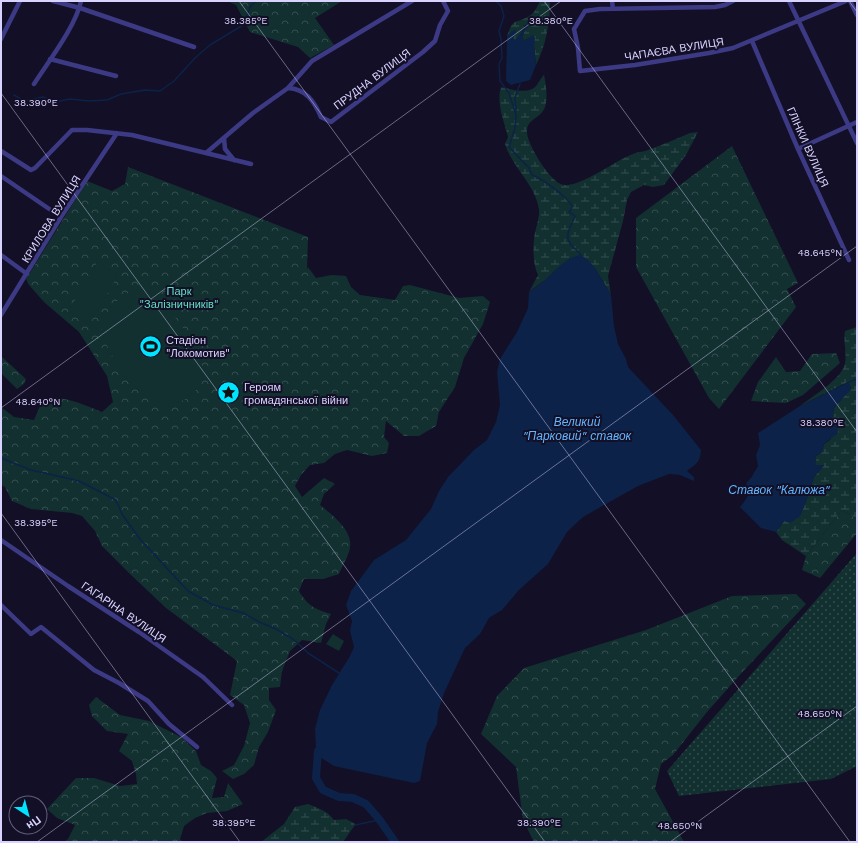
<svg xmlns="http://www.w3.org/2000/svg" width="858" height="843" font-family="'Work Sans',sans-serif">
	<defs>
		<pattern id="forest-crowns" width="20" height="18" patternUnits="userSpaceOnUse"><rect width="20" height="18" fill="#12302f"/><path d="M2 6a3 3 0 1 1 6 0M12 15a3 3 0 1 1 6 0" fill="none" stroke="#344d4e"/></pattern>
		<pattern id="wetland-marsh" width="20" height="14" patternUnits="userSpaceOnUse"><rect width="20" height="14" fill="#12302f"/><path d="M1 5h8M5 5V1M11 12h8M15 12V8" fill="none" stroke="#344d4e"/></pattern>
		<pattern id="garden-dots" width="8" height="8" patternUnits="userSpaceOnUse"><rect width="8" height="8" fill="#12302f"/><path d="M2 2h.1M6 6h.1" fill="none" stroke="#344d4e" stroke-width="1.8" stroke-linecap="round"/></pattern>
	</defs>
	<rect width="100%" height="100%" fill="#130f26"/>
	<!-- forest -->
	<path fill="url(#forest-crowns)" d="M 227,1 L 342,1 L 315,18 L 334,45 L 310,58 L 298,47 L 250,32 L 236,5 Z
		M 732,146 L 798,283 L 787,289 L 796,307 L 719,409 L 709,398 L 636,267 L 636,218 Z
		M 128,167 L 308,237 L 307,270 L 308,267 L 316,278 L 332,275 L 346,276 L 351,287 L 360,295 L 395,300 L 403,286 L 410,285 L 459,298 L 483,296 L 490,302 L 483,324 L 464,358 L 455,387 L 439,412 L 436,426 L 419,436 L 404,436 L 386,421 L 384,437 L 389,443 L 387,453 L 372,456 L 347,450 L 335,454 L 324,463 L 310,465 L 301,475 L 295,486 L 302,497 L 324,478 L 335,484 L 324,494 L 320,505 C 331,514 353,530 350,547 C 349,556 342,566 339,574 L 323,579 L 304,579 L 299,591 C 308,606 315,609 331,614 L 326,624 L 321,643 L 302,640 L 290,651 L 282,671 L 280,687 L 269,688 L 269,700 L 276,710 L 268,732 L 259,747 L 254,765 L 244,774 L 233,779 L 222,771 L 234,765 L 244,746 L 250,723 L 244,705 L 230,695 L 237,661 L 166,608 L 130,574 L 102,546 L 95,531 L 82,516 L 72,513 L 31,509 L 12,501 L 5,487 L 1,485 L 1,407 L 14,417 L 34,420 L 43,399 C 64,395 82,404 102,412 L 113,402 L 107,376 L 79,332 L 44,302 L 29,285 L 26,279 L 87,181 L 112,191 L 125,184 Z
		M 836,353 L 840,363 L 803,395 L 786,403 L 751,401 L 758,382 L 776,357 L 786,372 L 800,371 L 812,354 Z
		M 1,356 L 26,379 L 24,384 L 17,389 L 1,373 Z
		M 842,510 L 857,519 L 857,533 L 820,578 L 802,570 L 806,556 Z
		M 796,594 L 806,604 L 737,678 L 707,712 L 673,755 L 661,764 L 655,789 L 684,842 L 534,842 L 523,820 L 516,767 L 481,734 L 497,696 L 524,668 L 646,630 L 732,596 Z
		M 96,697 L 120,715 L 149,721 L 181,737 L 196,751 L 201,765 L 211,771 L 217,778 L 212,798 L 224,797 L 228,783 L 243,804 L 227,811 L 207,813 L 195,818 L 184,826 L 180,839 L 183,842 L 64,842 L 68,839 L 75,825 L 57,818 L 47,809 L 76,778 L 94,778 L 120,786 L 137,784 L 136,774 L 132,761 L 119,751 L 128,734 L 107,731 L 92,716 L 89,705 Z"/>
	<!-- wetland -->
	<path fill="url(#wetland-marsh)" d="M 540,1 L 550,1 C 550,23 546,45 536,65 L 534,46 L 527,39 L 524,41 L 522,37 L 525,30 L 530,24 L 525,25 L 519,37 L 515,40 L 507,36 C 514,16 515,25 529,16 C 535,13 537,7 540,1 Z
		M 544,75 C 546,84 549,103 543,111 C 537,119 526,121 527,132 C 527,144 551,184 564,185 C 581,187 616,160 633,154 C 637,152 643,152 648,150 C 662,145 676,139 690,133 L 698,132 L 686,155 L 664,185 L 653,187 L 644,185 L 631,192 L 627,200 L 623,221 L 608,276 L 611,295 L 595,268 L 545,280 L 529,292 L 538,275 C 533,265 533,250 534,239 C 535,229 540,218 539,209 C 535,184 512,167 505,144 L 508,137 C 504,121 496,103 501,87 C 510,89 525,94 534,88 C 538,85 540,79 544,75 Z
		M 857,327 L 857,519 L 842,510 L 806,556 L 782,540 L 776,532 L 784,521 L 800,515 L 806,501 L 814,477 L 824,465 L 815,465 L 816,456 L 822,452 L 824,444 L 830,440 L 837,427 L 832,421 L 834,408 L 851,388 L 848,382 L 800,406 C 813,396 843,378 845,363 C 847,352 843,342 845,331 Z
		M 308,804 C 318,808 328,811 334,820 L 346,819 L 354,823 L 355,825 L 343,842 L 261,842 L 284,824 L 295,807 Z"/>
	<!-- garden -->
	<path fill="url(#garden-dots)" d="M 857,553 L 857,766 L 831,779 L 679,796 L 667,771 Z"/>
	<!-- pitch -->
	<path fill="#12302f" d="M 97,263 L 118,275 L 89,325 L 68,312 Z
		M 133,290 C 136,290 141,289 145,290 C 164,295 206,355 203,375 C 203,382 198,389 193,393 C 160,425 121,377 109,349 C 106,343 101,335 102,329 C 104,310 118,299 133,290 Z
		M 333,634 L 344,641 L 339,651 L 326,644 Z"/>
	<!-- water -->
	<path fill="#0c2248" d="M 531,20 C 530,26 524,31 522,37 L 524,41 L 533,35 L 535,38 L 534,46 L 536,65 L 530,80 L 511,85 L 506,81 L 507,36 L 515,29 L 516,33 L 513,38 L 515,40 C 522,34 524,26 531,20 Z
		M 581,255 L 589,261 L 595,268 L 611,295 L 614,326 L 618,344 L 626,359 L 628,367 L 673,415 L 701,450 C 700,463 696,464 687,471 L 694,477 L 694,481 L 680,475 L 669,474 L 638,486 L 583,517 L 567,532 L 548,564 L 519,590 L 502,610 L 489,618 L 480,634 L 465,648 L 444,693 L 438,712 L 437,724 L 427,743 L 420,781 L 414,783 L 334,766 L 320,757 L 316,747 L 315,729 L 320,710 L 332,685 L 350,656 L 354,647 L 350,631 L 352,621 L 346,605 L 351,591 L 374,560 L 406,540 L 431,509 L 439,491 L 448,477 L 474,450 L 487,440 L 496,422 L 500,405 L 497,372 L 500,359 L 517,332 L 528,308 L 529,292 C 535,288 540,284 545,280 C 555,271 566,257 581,255 Z
		M 849,382 L 851,389 L 834,408 L 832,421 L 837,427 L 838,433 L 824,444 L 822,452 L 816,456 L 815,465 L 824,465 L 814,477 L 806,502 L 800,516 L 790,523 L 784,521 L 776,532 L 761,528 L 740,507 C 747,499 751,493 746,483 L 751,478 L 758,466 L 756,455 L 760,445 L 758,433 L 800,406 Z"/>
	<g fill="none" stroke-linecap="round" stroke-linejoin="round">
		<!-- stream -->
		<path stroke="#0c2248" stroke-width="1.5" d="M 496,1 L 501,6 L 504,16 L 499,31 L 501,39 L 502,58 L 499,64 L 500,81 L 509,93 L 516,115 L 515,128 L 509,147 L 529,168 L 532,175 C 542,178 567,197 572,206 L 571,210 L 569,212 L 575,216 C 571,226 563,236 572,246 C 575,249 578,251 581,255
			M 14,95 L 24,101 L 43,97 L 55,102 L 70,99 L 89,101 L 107,100 L 121,94 L 145,90 L 160,91 L 174,81 L 196,57 L 210,45 L 243,25 L 250,7 L 256,1
			M 516,111 L 515,97 L 520,84
			M 849,382 L 857,379
			M 1,458 L 31,470 L 79,481 L 116,500 L 122,514 L 139,538 L 188,591 L 213,605 L 243,613 L 259,622 L 276,629 L 293,639 L 308,653 L 339,673
			M 355,825 L 379,820"/>
		<!-- river -->
		<path stroke="#0c2248" stroke-width="8" d="M 318,751 L 316,778 L 323,790 L 339,797 L 353,798 L 366,804 L 379,819 L 395,842"/>
		<!-- minor -->
		<path stroke="#3d3a85" stroke-width="4.5" d="M 53,1 L 80,8 L 194,47
			M 612,1 L 613,9
			M 733,1 L 725,5 L 715,7 L 600,9 L 585,11 L 574,29 L 578,48 L 580,71 L 635,65 L 709,53 L 733,48 L 846,1
			M 789,1 L 857,143
			M 850,1 L 857,15
			M 1,39 L 20,1
			M 752,41 L 798,149 L 849,260
			M 50,59 L 116,76
			M 34,84 C 48,62 76,26 81,1
			M 288,88 C 306,89 314,101 321,117 L 331,122 L 423,52 L 435,41 L 440,25 L 448,11 L 443,1
			M 224,138 L 225,149 L 234,160
			M 798,149 L 857,122
			M 1,151 L 31,170 L 35,168 L 72,130 L 87,130 L 132,135 L 251,164
			M 206,153 L 253,113 L 288,88 L 312,61 L 412,1
			M 1,176 L 61,217
			M 1,255 L 27,274
			M 1,315 L 61,217 L 117,133
			M 1,540 L 68,586 L 139,632 L 203,677 L 232,705
			M 1,605 L 31,634 L 41,627 L 94,670 L 119,683 L 148,701 L 169,724 L 197,747"/>
	</g>
	<!-- ticks -->
	<path fill="none" stroke="#d9d4ff" stroke-width="1" stroke-opacity="0.45" d="M 239,1 L 850,842M 544,1 L 857,432M 849,1 L 857,12M 1,93 L 545,842M 1,408 L 561,1M 1,513 L 240,842M 37,842 L 857,246M 670,842 L 857,706"/>
	<!-- icons -->
	<defs>
		<symbol id="stadium-disc" viewBox="-11 -11 22 22"><circle r="9.5" fill="#00e5ff" stroke="#130f26"/><path d="M0-5a6.5 5 0 1 0 0 10a6.5 5 0 1 0 0-10ZM-3.5-1.8h7v3.6h-7Z" fill="#111"/></symbol>
		<symbol id="sight-disc" viewBox="-11 -11 22 22"><circle r="9.5" fill="#00e5ff" stroke="#130f26"/><path d="M0-6L1.8-2.2L6-1.7L2.9 1.2L3.7 5.4L0 3.3L-3.7 5.4L-2.9 1.2L-6-1.7L-1.8-2.2Z" fill="#111"/></symbol>
	</defs>
	<g fill-rule="evenodd">
		<use href="#stadium-disc" x="138" y="334" width="25" height="25"/>
		<use href="#sight-disc" x="216" y="380" width="25" height="25"/>
	</g>
	<g text-anchor="middle" stroke-width="4" stroke-linejoin="round" paint-order="stroke">
		<!-- street labels -->
		<g font-size="11" fill="#d9d4ff" stroke="#130f26">
			<text transform="translate(674 49) rotate(-9)" y="4">ЧАПАЄВА ВУЛИЦЯ</text>
			<text transform="translate(372 79) rotate(-37)" y="4">ПРУДНА ВУЛИЦЯ</text>
			<text transform="translate(808 147) rotate(66)" y="4">ГЛІНКИ ВУЛИЦЯ</text>
			<text transform="translate(51 219) rotate(-58)" y="4">КРИЛОВА ВУЛИЦЯ</text>
			<text transform="translate(124 612) rotate(34)" y="4">ГАГАРІНА ВУЛИЦЯ</text>
		</g>
		<!-- park labels -->
		<g font-size="11" fill="#5fe0c0" stroke="#130f26">
			<text x="179" y="295">Парк<tspan x="179" dy="13">"Залізничників"</tspan></text>
		</g>
		<!-- poi labels -->
		<g font-size="11" fill="#d9d4ff" stroke="#130f26" text-anchor="start">
			<text x="166" y="344">Стадіон<tspan x="166" dy="13">"Локомотив"</tspan></text>
			<text x="244" y="391">Героям<tspan x="244" dy="13">громадянської війни</tspan></text>
		</g>
		<!-- water labels -->
		<g font-size="12" font-style="italic" fill="#62b6ff" stroke="#130f26">
			<text x="577" y="426">Великий<tspan x="577" dy="14">"Парковий" ставок</tspan></text>
			<text x="779" y="494">Ставок "Калюжа"</text>
		</g>
	</g>
	<g font-size="10" text-anchor="middle" fill="#d9d4ff" stroke="#130f26" stroke-width="4" stroke-linejoin="round" paint-order="stroke">
		<text x="246" y="24">38.385°E</text>
		<text x="551" y="24">38.380°E</text>
		<text x="36" y="106">38.390°E</text>
		<text x="820" y="256">48.645°N</text>
		<text x="38" y="405">48.640°N</text>
		<text x="822" y="426">38.380°E</text>
		<text x="36" y="526">38.395°E</text>
		<text x="820" y="717">48.650°N</text>
		<text x="234" y="826">38.395°E</text>
		<text x="539" y="826">38.390°E</text>
		<text x="680" y="829">48.650°N</text>
	</g>
	<!-- border -->
	<rect width="858" height="843" fill="none" stroke="#d9d4ff" stroke-width="4"/>
	<!-- north arrow -->
	<g transform="translate(28 815) rotate(144)"><circle r="19" fill="#130f26" stroke="#625e7d"/>
	<path d="M0-3L7 15L0 10L-7 15Z" fill="#00e5ff"/>
	<text y="-6" font-size="11" font-weight="bold" text-anchor="middle" fill="#d9d4ff">Пн</text>
	</g>
</svg>
